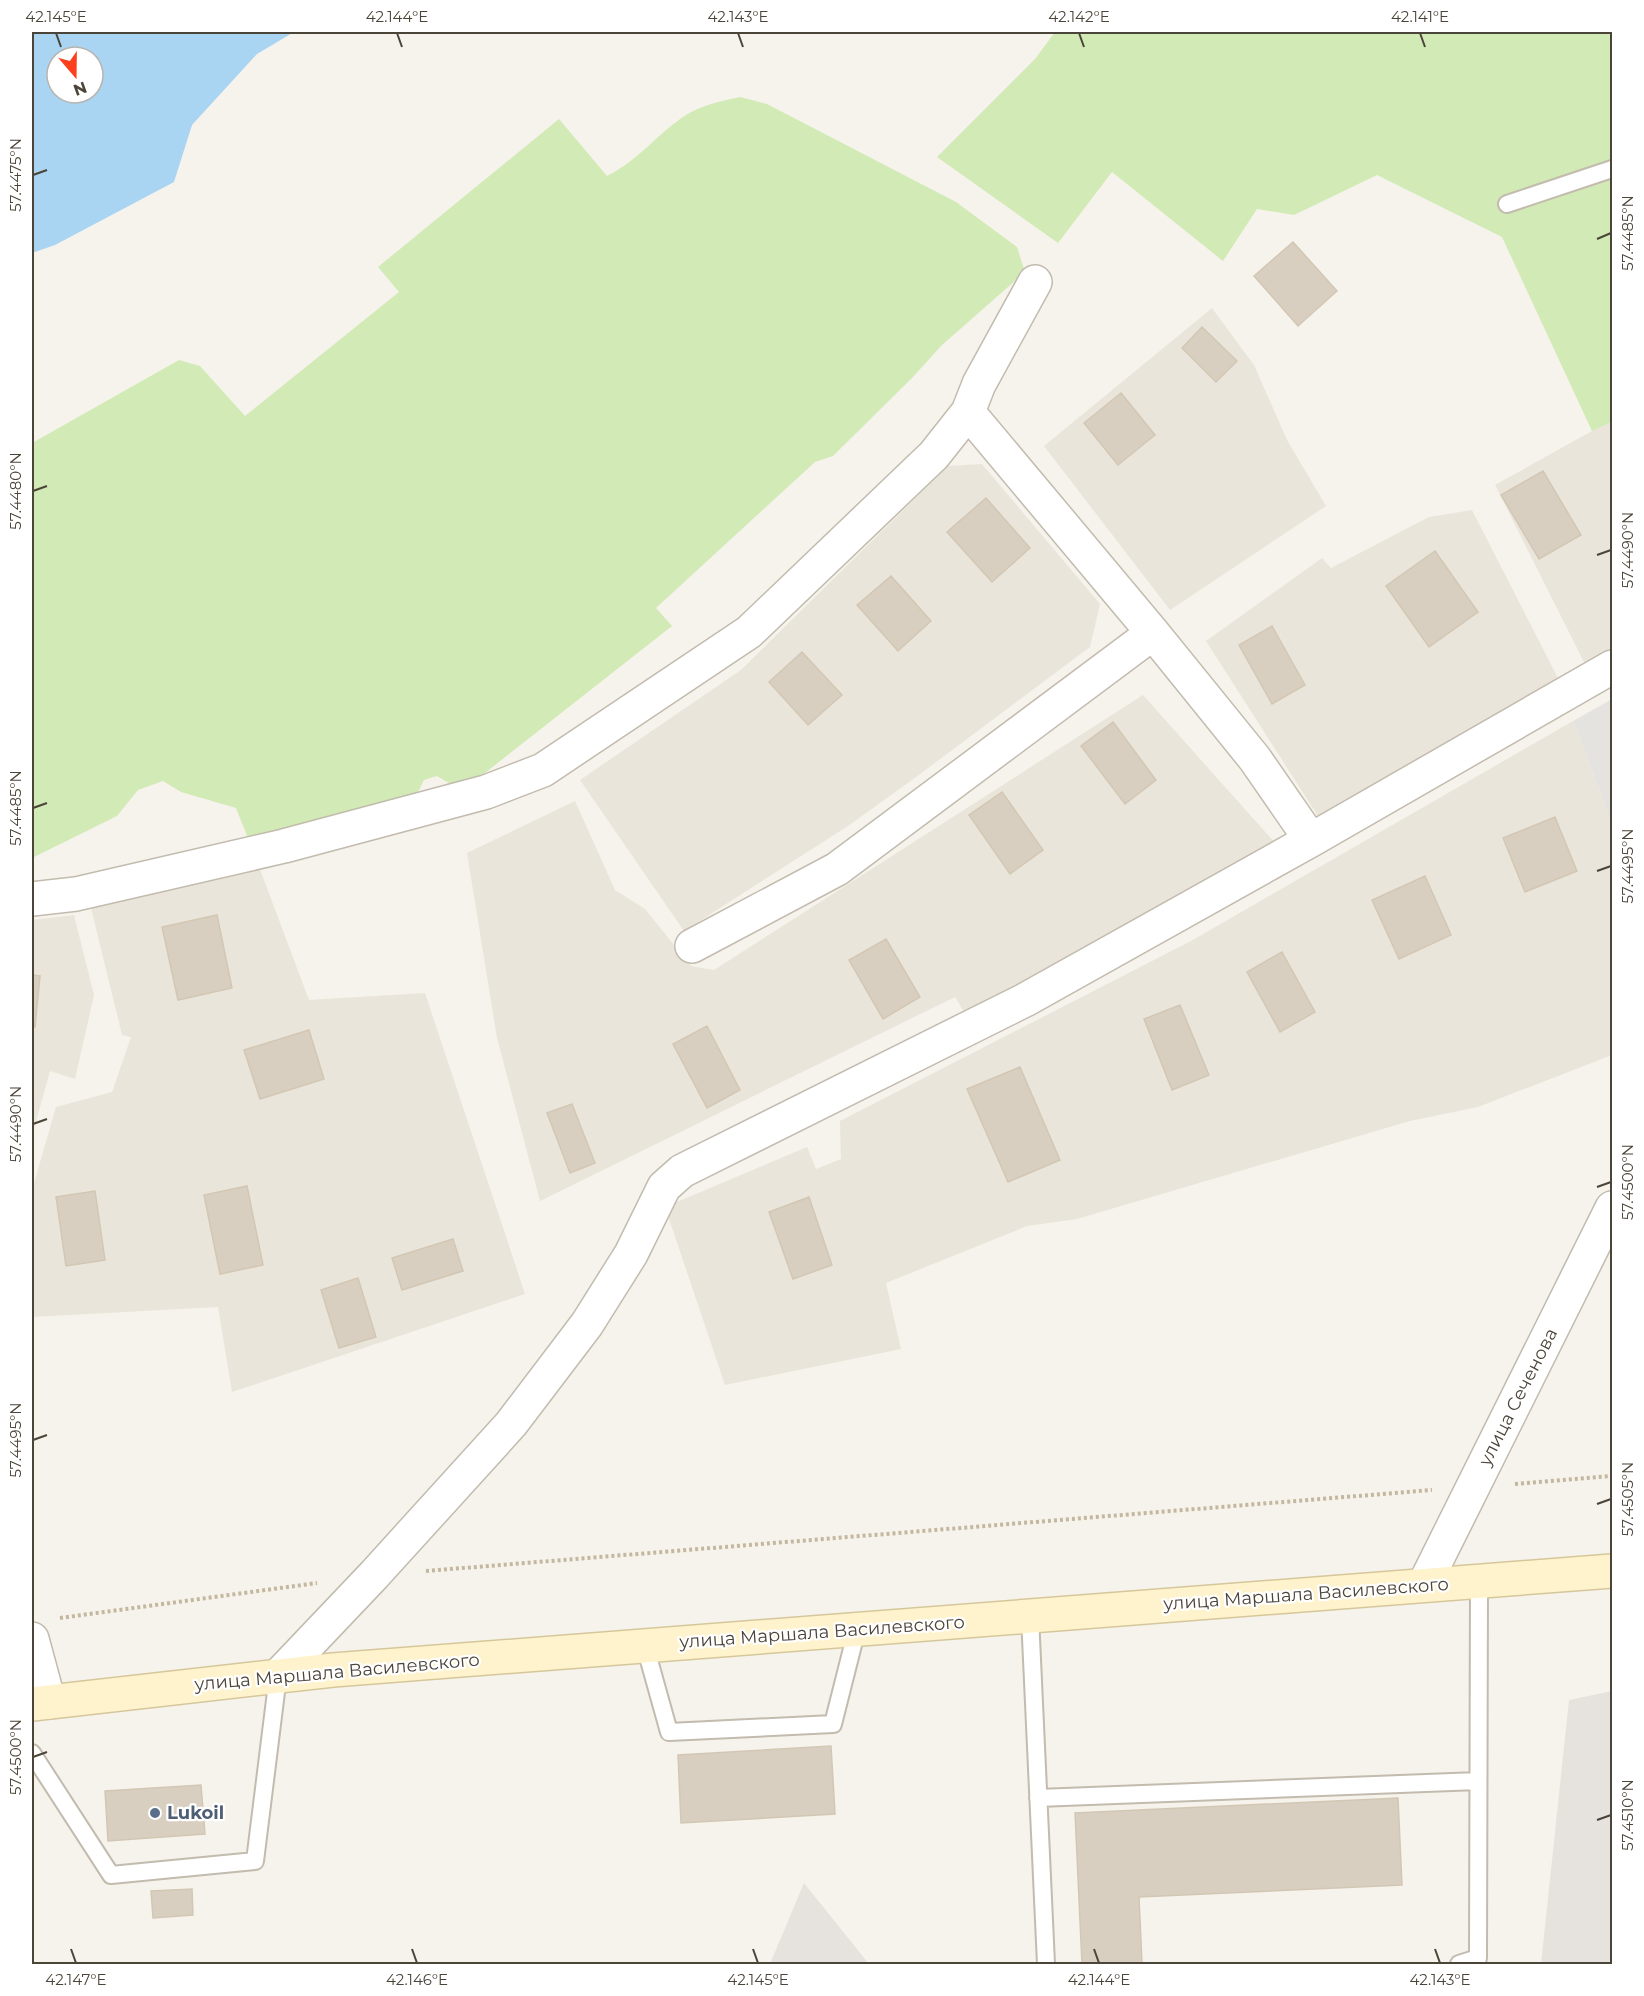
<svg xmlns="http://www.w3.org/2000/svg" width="1644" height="1996" font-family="Montserrat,sans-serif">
	<rect width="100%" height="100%" fill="#f6f3ec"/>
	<!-- residential -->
	<path fill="#eae5da" d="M 1212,308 L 1254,365 L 1287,440 L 1326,506 L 1170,610 L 1044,446 Z
		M 1612,422 L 1612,651 L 1586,666 L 1495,485 L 1592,431 Z
		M 982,464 L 1100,604 L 1090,647 L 912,780 L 848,826 L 684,931 L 580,780 L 741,670 L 948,466 Z
		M 1472,510 L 1560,682 L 1323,824 L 1206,641 L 1322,558 L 1331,568 L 1429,517 Z
		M 1143,695 L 1276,844 L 969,1020 L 955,997 L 540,1201 L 497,1038 L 467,853 L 575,801 L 615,890 L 645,909 L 691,966 L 714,970 Z
		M 1573,721 L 1612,824 L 1612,1055 L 1478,1107 L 1410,1121 L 1077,1219 L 1027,1226 L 886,1283 L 901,1349 L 725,1385 L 665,1207 L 807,1147 L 816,1169 L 841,1159 L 840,1121 L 1191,941 Z
		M 258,864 L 309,1000 L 425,993 L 525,1294 L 232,1392 L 218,1307 L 32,1317 L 32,1198 L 34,1183 L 56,1107 L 112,1092 L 131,1037 L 122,1035 L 91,908 Z
		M 74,915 L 94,995 L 75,1079 L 50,1071 L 32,1136 L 32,920 Z"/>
	<!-- industrial -->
	<path fill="#e6e2dd" d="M 1612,1691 L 1612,1964 L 1541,1964 L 1569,1700 Z
		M 804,1883 L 869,1964 L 770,1964 Z"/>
	<!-- green -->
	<path fill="#d2eab5" d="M 1055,32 L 1612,32 L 1612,422 L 1592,431 L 1502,237 L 1377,175 L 1294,215 L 1257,209 L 1223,261 L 1112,172 L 1058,243 L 937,157 L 1035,59 Z
		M 740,97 L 767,104 L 956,202 L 1017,247 L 1025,272 L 942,345 L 912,378 L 833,456 L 815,462 L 656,608 L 672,626 L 462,791 L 437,776 L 424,780 L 413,802 L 248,838 L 236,808 L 181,792 L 163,781 L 138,790 L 117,816 L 32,858 L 32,443 L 179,360 L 200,366 L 245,416 L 399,292 L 378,267 L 559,119 L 607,176 C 638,161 658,133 686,115 C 702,105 722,101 740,97 Z"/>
	<!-- parking -->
	<path fill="#e5e3e0" d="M 1612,699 L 1612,824 L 1573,721 Z"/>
	<!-- water -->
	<path fill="#a9d4f2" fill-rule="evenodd" d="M 32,32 L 294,32 L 257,54 L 192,125 L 174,182 L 55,245 L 32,253 ZM 57,57 L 93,57 L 93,93 L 57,93 Z"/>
	<!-- building -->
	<path fill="#d8cfc1" stroke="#d3c7b4" stroke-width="1.5" d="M 1293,242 L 1337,291 L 1298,326 L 1254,276 Z
		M 1202,327 L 1237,361 L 1216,382 L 1182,348 Z
		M 1121,393 L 1155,435 L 1118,465 L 1084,423 Z
		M 1543,471 L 1581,535 L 1539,559 L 1501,495 Z
		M 986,498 L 1030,548 L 992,582 L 947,532 Z
		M 1435,551 L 1478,612 L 1429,647 L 1386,586 Z
		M 891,576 L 931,621 L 898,651 L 857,605 Z
		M 1272,626 L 1305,685 L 1272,704 L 1239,645 Z
		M 802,652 L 842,695 L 808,725 L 769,682 Z
		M 1113,722 L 1156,780 L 1125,804 L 1081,746 Z
		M 1002,792 L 1043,850 L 1010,874 L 969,815 Z
		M 1555,817 L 1577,871 L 1525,892 L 1503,838 Z
		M 1425,876 L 1451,935 L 1399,959 L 1372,900 Z
		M 217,915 L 232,988 L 178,1000 L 162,927 Z
		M 886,939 L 920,997 L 883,1019 L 849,960 Z
		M 1282,952 L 1315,1012 L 1280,1032 L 1247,972 Z
		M 32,975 L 40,976 L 35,1027 L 32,1027 Z
		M 1180,1005 L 1209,1075 L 1172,1090 L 1144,1019 Z
		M 707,1026 L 740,1090 L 707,1108 L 673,1044 Z
		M 309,1030 L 324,1079 L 260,1099 L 244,1050 Z
		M 1020,1067 L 1060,1160 L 1008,1182 L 967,1089 Z
		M 572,1104 L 595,1163 L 570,1173 L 547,1113 Z
		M 247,1186 L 263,1265 L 220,1274 L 204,1195 Z
		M 95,1191 L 105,1260 L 66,1266 L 56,1197 Z
		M 809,1197 L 832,1265 L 793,1279 L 769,1212 Z
		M 453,1239 L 463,1271 L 402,1290 L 392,1258 Z
		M 358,1278 L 376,1337 L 339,1348 L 321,1290 Z
		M 831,1746 L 835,1814 L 681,1823 L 678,1755 Z
		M 201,1785 L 205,1834 L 108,1841 L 105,1791 Z
		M 1398,1798 L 1402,1885 L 1139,1897 L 1142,1964 L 1082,1964 L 1075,1813 Z
		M 192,1889 L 193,1915 L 153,1918 L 151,1891 Z"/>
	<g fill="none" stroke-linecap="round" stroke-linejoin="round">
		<defs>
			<path id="lane" d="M 1507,204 L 1612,169
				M 1030,1616 L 1046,1964
				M 645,1646 L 669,1732 L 833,1724 L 857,1629
				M 32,1753 L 111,1875 L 255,1861 L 278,1676
				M 1038,1798 L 1478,1781
				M 1459,1964 L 1478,1958 L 1479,1581"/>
			<path id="street" d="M 968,412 L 1153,633 L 1255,759 L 1311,840
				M 32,899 L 76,894 L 284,846 L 486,792 L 543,770 L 749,632 L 934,455 L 968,412 L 979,384 L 1035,282
				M 692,946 L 837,869 L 1153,633
				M 1424,1585 L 1612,1208
				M 32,1639 L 49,1702
				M 278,1676 L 374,1575 L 511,1424 L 587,1324 L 631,1254 L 664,1187 L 682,1171 L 1025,1000 L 1311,840 L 1612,667"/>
			<path id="secondary" d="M 32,1704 L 333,1670 L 1612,1571"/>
		</defs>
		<!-- lane casing -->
		<use href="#lane" stroke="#c2bbae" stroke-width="20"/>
		<!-- street casing -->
		<use href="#street" stroke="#c2bbae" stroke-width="36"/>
		<!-- secondary casing -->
		<use href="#secondary" stroke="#d6c79b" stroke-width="36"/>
		<!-- path -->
		<path stroke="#c4b79f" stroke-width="4" stroke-dasharray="3 3" stroke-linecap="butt" d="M 1515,1484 L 1612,1476
			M 426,1571 L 1432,1490
			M 60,1618 L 317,1583"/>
		<!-- lane -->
		<use href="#lane" stroke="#fff" stroke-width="16"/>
		<!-- street -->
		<use href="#street" stroke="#fff" stroke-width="33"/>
		<!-- secondary -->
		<use href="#secondary" stroke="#fff3cd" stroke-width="33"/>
	</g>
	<!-- ticks -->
	<path fill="none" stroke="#4b4439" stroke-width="2" d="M 56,33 L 61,47M 397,33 L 402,47M 738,33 L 743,47M 1079,33 L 1084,47M 1420,33 L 1425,47M 33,175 L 47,170M 1597,239 L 1611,233M 33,491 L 47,486M 1597,555 L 1611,550M 33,808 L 47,803M 1597,871 L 1611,866M 33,1124 L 47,1119M 1597,1187 L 1611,1182M 33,1440 L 47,1435M 1597,1504 L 1611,1499M 33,1757 L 47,1752M 1597,1820 L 1611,1815M 71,1949 L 76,1963M 412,1949 L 417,1963M 753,1949 L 758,1963M 1094,1949 L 1099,1963M 1435,1949 L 1440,1963"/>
	<!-- markers -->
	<circle fill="#5c6f8a" stroke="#fff" stroke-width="2" cx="155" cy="1813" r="6"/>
	<g text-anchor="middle" stroke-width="4.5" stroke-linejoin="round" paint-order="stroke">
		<!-- street labels -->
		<g font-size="18" fill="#4b4439" stroke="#fff">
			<text transform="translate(1518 1397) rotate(-63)" y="6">улица Сеченова</text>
			<text transform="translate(1306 1594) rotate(-4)" y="6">улица Маршала Василевского</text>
			<text transform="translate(822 1632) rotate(-4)" y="6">улица Маршала Василевского</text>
			<text transform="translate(337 1672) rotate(-5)" y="6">улица Маршала Василевского</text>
		</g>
		<!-- service labels -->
		<g font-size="18" font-weight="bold" fill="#4e5e75" stroke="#fff" text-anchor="start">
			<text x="167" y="1819">Lukoil</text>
		</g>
	</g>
	<!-- border -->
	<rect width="1644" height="1996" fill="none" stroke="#ffffff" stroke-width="66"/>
	<!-- north arrow -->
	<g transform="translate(75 75) rotate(160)"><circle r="28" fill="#ffffff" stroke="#b7b4b0" stroke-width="1.5"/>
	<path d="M0-4.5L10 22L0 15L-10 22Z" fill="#fc3f1d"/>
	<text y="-9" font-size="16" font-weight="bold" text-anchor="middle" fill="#4b4439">N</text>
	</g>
	<rect x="33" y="33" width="1578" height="1930" fill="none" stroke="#4b4439" stroke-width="2"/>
	<g font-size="15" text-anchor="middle" fill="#4b4439">
		<text x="56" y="22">42.145°E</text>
		<text x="397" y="22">42.144°E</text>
		<text x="738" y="22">42.143°E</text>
		<text x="1079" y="22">42.142°E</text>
		<text x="1420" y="22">42.141°E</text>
		<text transform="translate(16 175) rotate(-90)" y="5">57.4475°N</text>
		<text transform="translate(1628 233) rotate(-90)" y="5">57.4485°N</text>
		<text transform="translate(16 491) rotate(-90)" y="5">57.4480°N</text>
		<text transform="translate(1628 550) rotate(-90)" y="5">57.4490°N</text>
		<text transform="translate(16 808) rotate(-90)" y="5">57.4485°N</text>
		<text transform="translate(1628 866) rotate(-90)" y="5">57.4495°N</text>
		<text transform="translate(16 1124) rotate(-90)" y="5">57.4490°N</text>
		<text transform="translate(1628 1182) rotate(-90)" y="5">57.4500°N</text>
		<text transform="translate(16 1440) rotate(-90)" y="5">57.4495°N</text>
		<text transform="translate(1628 1499) rotate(-90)" y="5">57.4505°N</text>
		<text transform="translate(16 1757) rotate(-90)" y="5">57.4500°N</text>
		<text transform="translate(1628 1815) rotate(-90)" y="5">57.4510°N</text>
		<text x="76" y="1985">42.147°E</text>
		<text x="417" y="1985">42.146°E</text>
		<text x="758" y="1985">42.145°E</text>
		<text x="1099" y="1985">42.144°E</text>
		<text x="1440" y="1985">42.143°E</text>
	</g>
</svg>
